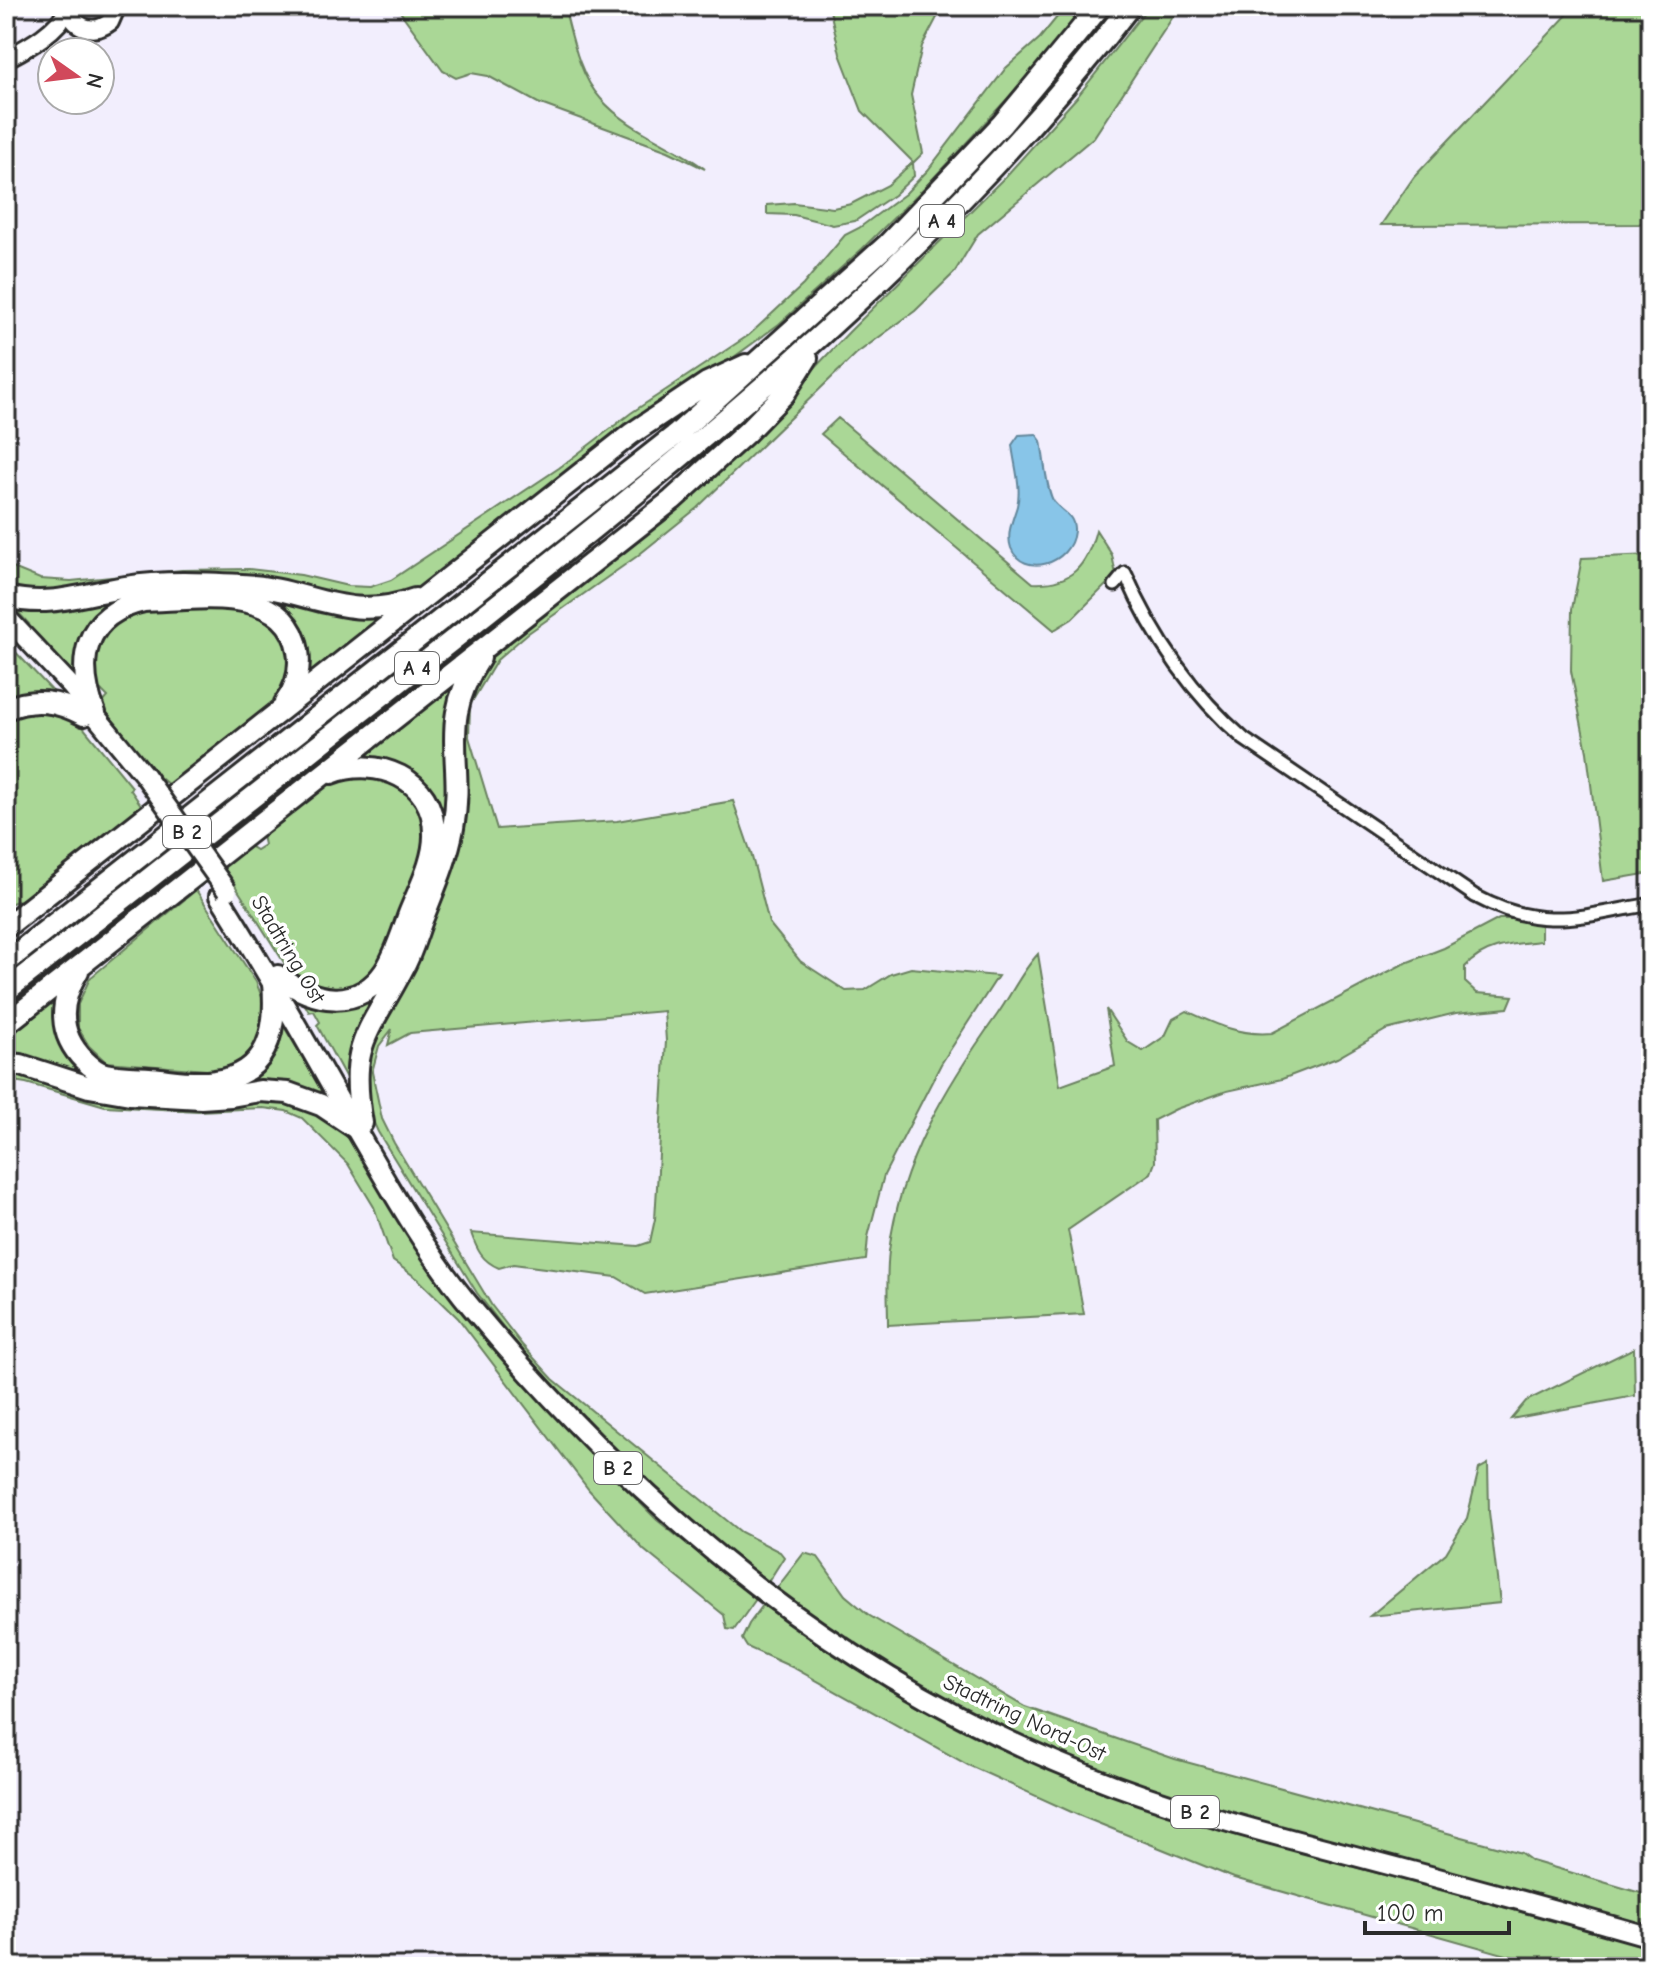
<svg xmlns="http://www.w3.org/2000/svg" width="1657" height="1973" font-family="'Comic Neue',sans-serif">
	<rect width="100%" height="100%" fill="#f2eefd"/>
	<filter id="ink" filterUnits="userSpaceOnUse"><feTurbulence type="fractalNoise" baseFrequency=".0125" numOctaves="2"/><feDisplacementMap in="SourceGraphic" scale="16" xChannelSelector="R" yChannelSelector="G"/><feConvolveMatrix kernelMatrix="1 2 1 2 8 2 1 2 1" color-interpolation-filters="sRGB"/></filter>
	<g filter="url(#ink)">
		<!-- green -->
		<path fill="#aad796" stroke="#6a8160" stroke-width="2" d="M 396,6 L 564,6 C 572,36 579,76 601,99 C 628,130 672,144 705,169 L 668,151 L 538,103 L 488,76 L 471,73 L 456,78 L 443,71 Z
			M 829,6 L 943,6 L 922,46 L 911,95 L 923,153 L 913,163 L 914,176 L 894,195 L 855,221 L 833,225 L 794,215 L 767,214 L 767,205 L 794,203 L 833,208 L 851,204 L 888,185 L 913,162 L 862,111 L 840,54 Z
			M 1066,6 L 1087,6 L 1032,72 L 927,185 L 862,249 L 779,324 L 409,595 L 391,601 L 95,591 L 6,593 L 6,565 L 40,579 L 71,581 L 182,570 L 249,569 L 301,575 L 348,586 L 370,587 L 391,580 L 559,468 L 631,413 L 749,335 L 803,285 L 845,235 L 859,228 L 905,194 L 928,170 L 1006,68 L 1040,38 Z
			M 1149,6 L 1180,6 L 1094,137 L 978,234 L 954,273 L 915,311 L 856,354 L 697,508 L 636,557 L 527,634 L 497,660 L 470,705 L 469,737 L 497,829 L 617,821 L 733,801 L 751,853 L 769,923 L 800,961 L 846,991 L 865,990 L 891,974 L 911,968 L 998,976 L 941,1064 L 884,1175 L 868,1237 L 866,1260 L 645,1294 L 616,1277 L 513,1264 L 499,1268 C 482,1261 477,1250 471,1233 L 638,1246 L 650,1242 L 655,1219 L 666,1041 L 664,1011 L 410,1033 L 388,1045 L 392,1029 L 379,1046 L 372,1072 L 382,1119 L 394,1143 L 492,1306 L 523,1346 L 553,1379 L 741,1532 L 780,1552 L 784,1557 L 765,1587 L 677,1515 L 538,1372 L 477,1293 L 378,1132 L 367,1108 L 363,1068 L 447,870 L 460,713 L 484,664 L 750,436 L 849,332 L 1006,176 L 1077,97 Z
			M 1571,6 L 1651,6 L 1651,219 L 1639,224 L 1381,225 L 1414,177 L 1568,14 Z
			M 838,418 L 1033,583 C 1072,585 1087,565 1096,530 L 1112,555 L 1116,575 L 1072,619 L 1054,630 L 821,434 Z
			M 1651,555 L 1651,873 L 1603,881 L 1587,752 L 1571,671 L 1572,609 L 1582,558 Z
			M 248,589 L 391,611 L 326,669 L 322,665 L 305,678 L 304,666 L 269,601 L 104,613 L 79,686 L 27,629 L 29,624 L 18,612 L 13,615 L 6,608 L 6,603 L 93,602 L 94,604 L 100,603 L 100,599 Z
			M 234,606 L 279,623 L 294,662 L 278,700 L 169,785 L 151,770 L 101,705 L 108,697 L 101,690 L 95,696 C 82,594 162,607 234,606 Z
			M 9,645 L 60,699 L 6,704 L 6,647 Z
			M 466,671 L 448,833 L 351,1087 L 317,1025 L 320,1022 L 314,1011 L 309,1012 L 300,996 L 322,1004 L 394,965 L 434,806 L 358,761 L 356,757 L 394,727 L 398,730 L 408,722 L 406,717 Z
			M 36,706 L 70,716 L 83,727 L 132,787 L 130,789 L 143,808 L 29,897 L 6,905 L 6,714 Z
			M 351,773 L 392,777 L 424,808 L 426,854 L 373,978 L 342,994 L 295,980 L 222,865 L 249,846 L 256,850 L 264,845 L 262,835 L 335,779 Z
			M 196,890 L 256,982 L 266,1008 L 260,1039 L 241,1060 L 219,1071 L 106,1062 L 89,1046 L 78,1028 L 78,1004 L 90,978 Z
			M 1499,919 L 1514,919 L 1541,925 L 1541,941 C 1512,944 1485,945 1465,967 L 1465,982 L 1477,993 L 1513,996 L 1508,1008 L 1456,1013 L 1386,1030 L 1337,1058 L 1282,1079 L 1227,1091 L 1176,1109 L 1154,1120 L 1155,1162 L 1151,1173 L 1068,1230 L 1084,1314 L 888,1325 C 888,1301 886,1275 889,1251 C 900,1162 946,1086 997,1015 C 1012,994 1021,972 1038,954 L 1060,1086 L 1115,1066 L 1106,1009 L 1128,1042 L 1143,1051 L 1165,1036 L 1173,1019 L 1187,1011 C 1215,1024 1240,1036 1272,1033 L 1403,964 L 1444,948 Z
			M 57,997 C 56,1037 58,1044 84,1075 L 39,1059 L 6,1054 L 6,1037 Z
			M 283,1025 L 333,1107 L 238,1086 C 265,1075 275,1051 283,1025 Z
			M 6,1072 L 295,1101 L 335,1124 L 350,1140 L 396,1214 L 523,1380 L 566,1428 L 657,1520 L 756,1599 L 734,1630 L 727,1629 L 724,1615 L 644,1550 L 589,1490 L 458,1318 L 418,1279 L 393,1261 L 374,1207 L 348,1164 L 302,1118 L 286,1111 L 263,1108 L 198,1111 L 105,1106 L 26,1083 L 6,1080 Z
			M 1634,1348 L 1635,1396 L 1511,1419 L 1526,1401 Z
			M 1488,1464 L 1489,1512 L 1500,1603 L 1370,1616 L 1446,1553 L 1467,1518 L 1479,1469 Z
			M 804,1553 L 818,1557 L 845,1595 L 870,1616 L 1025,1707 L 1175,1759 L 1521,1853 L 1532,1861 L 1651,1896 L 1651,1932 L 1138,1789 L 1029,1741 L 895,1673 L 773,1593 Z
			M 763,1605 L 887,1687 L 957,1725 L 1040,1765 L 1101,1789 L 1232,1834 L 1651,1947 L 1651,1967 L 1549,1967 L 1234,1878 L 1078,1815 L 968,1765 L 794,1668 L 747,1647 L 742,1639 L 749,1624 Z"/>
		<!-- water -->
		<path fill="#88c5e8" stroke="#63879c" stroke-width="2" d="M 1036,434 L 1041,441 C 1044,456 1046,490 1054,502 C 1062,512 1075,515 1074,531 C 1071,565 1023,578 1011,548 C 1006,533 1013,520 1017,506 C 1022,487 1014,464 1012,445 L 1019,435 Z"/>
		<g fill="none" stroke-linecap="round" stroke-linejoin="round">
			<defs>
				<path id="minor" d="M 1115,585 L 1125,573 C 1152,635 1192,694 1244,739 L 1475,896 C 1541,932 1582,916 1651,904"/>
				<path id="secondary" d="M 68,6 C 72,28 93,35 110,22 L 117,6
					M 6,59 C 28,47 57,32 68,9"/>
				<path id="trunk" d="M 6,617 L 71,686 L 145,776
					M 219,896 C 271,977 317,1062 365,1145 C 397,1201 431,1259 472,1308 C 650,1521 851,1687 1114,1785 C 1193,1814 1274,1835 1355,1856 C 1454,1882 1553,1909 1651,1937"/>
				<path id="motorway" d="M 6,597 C 51,608 82,594 126,587 C 163,581 204,583 242,585 C 309,588 345,624 415,599
					M 6,709 C 34,697 58,701 84,715
					M 95,713 C 75,662 83,614 144,601 C 194,600 286,582 298,651 C 301,669 296,688 285,703
					M 6,927 L 631,434 L 707,383 L 746,365
					M 6,962 L 678,433 L 888,244 L 1002,124 L 1100,6
					M 78,971 C 59,1002 58,1034 84,1060 C 90,1066 97,1072 105,1074 C 122,1078 142,1077 160,1079 C 178,1081 197,1084 215,1081 C 270,1074 277,1028 273,983
					M 278,976 C 313,1002 357,1012 385,971 C 396,954 402,933 409,914 C 419,889 435,860 434,833 C 434,778 377,756 331,773
					M 6,991 C 160,869 314,748 468,628 C 706,440 944,248 1130,6
					M 6,1024 L 672,500 L 747,432 L 784,394 L 807,358
					M 6,1064 L 21,1065 L 89,1087 L 130,1094 L 201,1098 L 231,1096 L 260,1091 L 288,1093 L 321,1105 L 354,1127
					M 362,1123 C 348,1043 368,1035 402,970 C 411,955 416,936 422,920 C 434,889 447,860 453,828 C 466,760 436,724 480,658"/>
			</defs>
			<!-- minor casing -->
			<use href="#minor" stroke="#2b2b2b" stroke-width="17"/>
			<!-- secondary casing -->
			<use href="#secondary" stroke="#2b2b2b" stroke-width="22"/>
			<!-- trunk casing -->
			<use href="#trunk" stroke="#2b2b2b" stroke-width="24"/>
			<!-- motorway casing -->
			<use href="#motorway" stroke="#2b2b2b" stroke-width="26"/>
			<!-- minor -->
			<use href="#minor" stroke="#fff" stroke-width="11"/>
			<!-- secondary -->
			<use href="#secondary" stroke="#fff" stroke-width="16"/>
			<!-- trunk -->
			<use href="#trunk" stroke="#fff" stroke-width="18"/>
			<!-- motorway -->
			<use href="#motorway" stroke="#fff" stroke-width="20"/>
			<defs>
				<path id="trunk-bridge" d="M 145,776 L 227,891"/>
			</defs>
			<!-- trunk-bridge casing -->
			<use href="#trunk-bridge" stroke="#2b2b2b" stroke-width="24" stroke-linecap="butt"/>
			<!-- trunk-bridge -->
			<use href="#trunk-bridge" stroke="#fff" stroke-width="18"/>
		</g>
	</g>
	<g text-anchor="middle" stroke-width="7" stroke-linejoin="round" paint-order="stroke">
		<!-- shield labels -->
		<g fill="#fff" stroke="#6b6b6b" stroke-width="2">
			<rect x="920" y="205" width="44" height="32" rx="6"/>
			<rect x="395" y="652" width="44" height="32" rx="6"/>
			<rect x="163" y="816" width="48" height="32" rx="6"/>
			<rect x="594" y="1452" width="48" height="32" rx="6"/>
			<rect x="1171" y="1796" width="48" height="32" rx="6"/>
		</g>
		<g font-size="20" font-weight="bold" fill="#2b2b2b">
			<text x="942" y="228">A 4</text>
			<text x="417" y="675">A 4</text>
			<text x="187" y="839">B 2</text>
			<text x="618" y="1475">B 2</text>
			<text x="1195" y="1819">B 2</text>
		</g>
		<!-- street labels -->
		<g font-size="22" fill="#2b2b2b" stroke="#fff">
			<text transform="translate(289 949) rotate(59)" y="8">Stadtring Ost</text>
			<text transform="translate(1025 1717) rotate(25)" y="8">Stadtring Nord-Ost</text>
		</g>
	</g>
	<!-- margin -->
	<rect width="1657" height="1973" fill="none" stroke="#fff" stroke-width="32"/>
	<rect x="16" y="16" width="1625" height="1941" fill="none" stroke="#2b2b2b" stroke-width="3" filter="url(#ink)"/>
	<!-- north arrow -->
	<g transform="translate(76 76) rotate(104)"><circle r="38" fill="#ffffff" stroke="#aaaaaa" stroke-width="2"/>
	<path d="M0-6L14 30L0 20L-14 30Z" fill="#d1495b"/>
	<text y="-12" font-size="22" font-weight="bold" text-anchor="middle" fill="#2b2b2b">N</text>
	</g>
	<!-- scale -->
	<path d="M1365 1921v12h144v-12" fill="none" stroke="#2b2b2b" stroke-width="4"/>
	<text x="1377" y="1921" font-size="24" fill="#2b2b2b" stroke="#ffffff" stroke-width="6" paint-order="stroke">100 m</text>
</svg>
